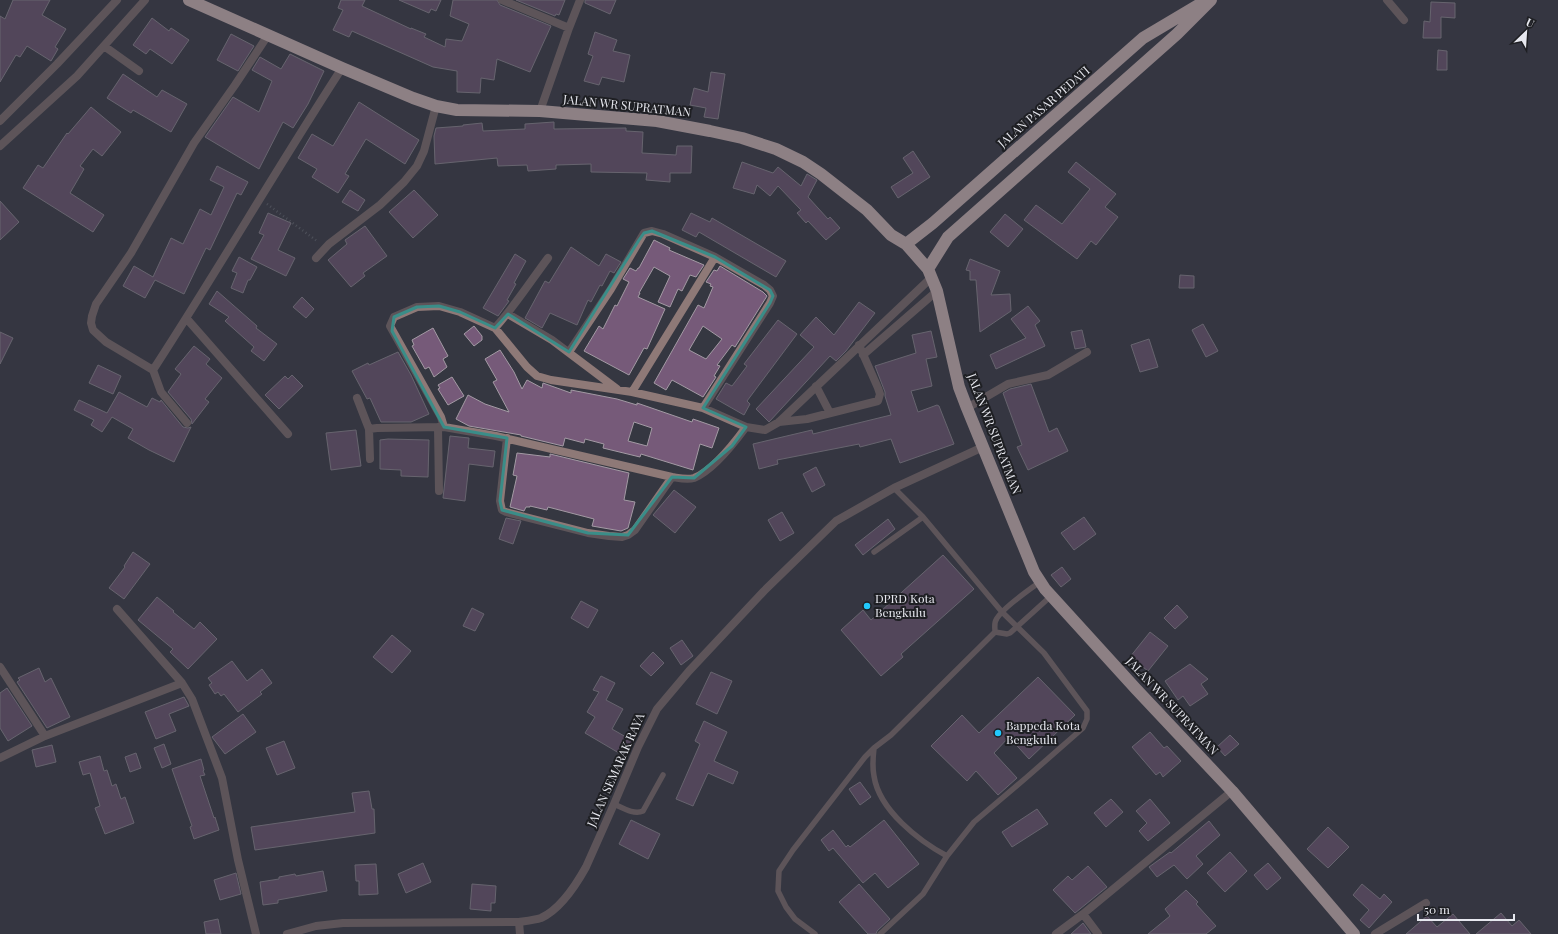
<svg xmlns="http://www.w3.org/2000/svg" width="1558" height="934" font-family="'Playfair Display',serif">
	<rect width="100%" height="100%" fill="#353741"/>
	<!-- building -->
	<path fill="#765a79" stroke="#a39aa4" fill-rule="evenodd" d="M 13,0 L 50,0 L 42,15 L 66,29 L 55,47 L 58,49 L 51,61 L 27,46 L 20,57 L 16,55 L 0,82 L 0,16 L 5,19 Z
		M 341,0 L 365,0 L 362,6 L 411,29 L 411,28 L 426,34 L 424,37 L 445,47 L 446,39 L 462,41 L 469,24 L 450,16 L 453,0 L 497,0 L 500,5 L 551,26 L 530,72 L 497,59 L 494,80 L 481,78 L 480,93 L 457,92 L 457,71 L 433,67 L 352,31 L 349,37 L 333,30 L 343,10 L 338,8 Z
		M 399,0 L 441,0 L 436,11 L 431,9 L 429,13 Z
		M 516,0 L 565,0 L 559,15 L 556,14 L 555,16 Z
		M 585,0 L 616,0 L 610,14 L 585,3 Z
		M 1431,2 L 1455,3 L 1455,18 L 1441,17 L 1441,38 L 1423,38 L 1424,21 L 1430,22 Z
		M 152,18 L 169,31 L 171,28 L 189,40 L 172,64 L 150,49 L 146,54 L 133,45 Z
		M 595,32 L 617,40 L 613,51 L 630,55 L 624,82 L 602,77 L 599,85 L 584,81 L 593,56 L 588,54 Z
		M 231,34 L 254,46 L 238,71 L 217,60 Z
		M 1438,50 L 1447,51 L 1447,70 L 1437,70 Z
		M 290,54 L 324,71 L 308,104 L 293,128 L 283,122 L 259,169 L 205,137 L 233,97 L 259,112 L 272,81 L 252,70 L 260,57 L 281,69 Z
		M 711,72 L 725,74 L 718,119 L 704,117 L 706,108 L 690,105 L 694,88 L 708,92 Z
		M 123,74 L 157,97 L 162,90 L 187,104 L 171,132 L 133,110 L 131,113 L 107,98 Z
		M 359,102 L 419,140 L 405,164 L 366,139 L 345,174 L 349,176 L 338,193 L 312,177 L 317,169 L 298,158 L 312,134 L 333,146 Z
		M 91,107 L 121,132 L 102,156 L 93,149 L 80,166 L 84,169 L 70,193 L 104,215 L 93,232 L 23,188 L 38,165 L 43,168 L 67,133 L 68,134 Z
		M 554,122 L 554,129 L 626,128 L 626,131 L 643,132 L 642,153 L 676,155 L 677,146 L 692,146 L 691,173 L 670,173 L 670,182 L 646,180 L 647,173 L 591,172 L 591,164 L 556,165 L 556,169 L 528,171 L 527,165 L 498,166 L 497,158 L 435,164 L 434,136 L 436,128 L 463,126 L 463,125 L 482,123 L 483,131 L 525,129 L 525,124 Z
		M 913,151 L 930,177 L 898,198 L 891,187 L 913,173 L 903,158 Z
		M 742,162 L 773,173 L 778,167 L 801,186 L 807,174 L 817,180 L 808,197 L 828,219 L 830,217 L 840,228 L 826,240 L 808,221 L 806,223 L 797,213 L 801,210 L 778,186 L 770,196 L 757,185 L 754,194 L 733,188 Z
		M 1076,162 L 1116,194 L 1105,207 L 1118,217 L 1096,245 L 1091,241 L 1077,259 L 1024,220 L 1036,205 L 1062,224 L 1090,189 L 1068,172 Z
		M 217,166 L 248,182 L 241,195 L 237,193 L 210,250 L 206,248 L 184,294 L 155,280 L 145,298 L 123,286 L 134,266 L 153,277 L 171,238 L 183,244 L 200,209 L 211,215 L 224,187 L 210,180 Z
		M 350,190 L 365,200 L 358,211 L 342,202 Z
		M 414,190 L 438,215 L 413,238 L 389,212 Z
		M 0,201 L 19,222 L 0,240 Z
		M 268,213 L 291,223 L 278,250 L 295,258 L 286,276 L 251,259 L 264,235 L 259,233 Z
		M 691,213 L 710,222 L 712,218 L 786,261 L 776,277 L 699,232 L 696,237 L 682,230 Z
		M 1005,214 L 1023,229 L 1008,247 L 990,232 Z
		M 365,226 L 387,256 L 363,273 L 365,276 L 351,287 L 328,260 L 347,244 L 345,240 Z
		M 654,240 L 670,248 L 669,250 L 704,265 L 696,277 L 690,275 L 682,291 L 678,289 L 670,307 L 658,302 L 670,276 L 654,267 L 639,293 L 640,293 L 638,297 L 665,309 L 647,349 L 644,348 L 629,375 L 584,351 L 599,326 L 603,329 L 615,305 L 617,306 L 629,282 L 623,279 L 630,268 L 636,271 L 638,268 L 639,268 Z
		M 571,247 L 599,266 L 606,254 L 621,262 L 614,273 L 610,271 L 602,286 L 600,285 L 591,302 L 588,300 L 577,325 L 550,313 L 542,328 L 525,318 L 545,281 L 549,283 Z
		M 515,254 L 526,261 L 514,283 L 516,284 L 507,300 L 509,301 L 498,316 L 483,308 Z
		M 239,257 L 257,267 L 250,280 L 248,280 L 243,293 L 231,288 L 237,273 L 232,271 Z
		M 970,259 L 1000,271 L 991,295 L 1010,294 L 1011,311 L 980,332 L 976,280 L 970,280 L 970,271 L 966,270 Z
		M 720,266 L 763,292 L 767,296 L 735,347 L 732,345 L 717,365 L 720,366 L 714,376 L 716,377 L 703,397 L 672,380 L 666,390 L 654,383 L 698,305 L 704,308 L 713,287 L 710,286 L 711,284 L 706,282 L 714,270 L 717,271 ZM 703,326 L 722,339 L 706,359 L 689,350 Z
		M 1180,275 L 1194,276 L 1194,288 L 1179,288 Z
		M 217,291 L 257,326 L 256,328 L 277,344 L 264,361 L 251,351 L 254,347 L 225,321 L 229,317 L 209,304 Z
		M 302,297 L 314,309 L 306,318 L 293,307 Z
		M 859,302 L 875,313 L 846,351 L 836,361 L 830,356 L 769,422 L 756,409 L 814,347 L 800,335 L 816,317 L 834,335 Z
		M 1028,306 L 1040,321 L 1035,325 L 1045,346 L 996,369 L 990,355 L 1026,338 L 1011,319 Z
		M 778,320 L 797,334 L 747,401 L 750,404 L 744,415 L 716,399 L 726,383 L 732,386 L 747,366 L 744,364 Z
		M 1203,324 L 1218,351 L 1206,357 L 1192,330 Z
		M 474,326 L 482,336 L 482,340 L 474,346 L 464,334 Z
		M 433,328 L 448,356 L 443,359 L 447,367 L 434,377 L 429,367 L 425,369 L 412,346 L 414,345 L 412,340 Z
		M 1082,330 L 1086,347 L 1075,349 L 1071,332 Z
		M 931,331 L 937,357 L 926,359 L 932,386 L 911,391 L 918,412 L 937,405 L 939,406 L 954,444 L 900,463 L 891,439 L 860,447 L 859,444 L 777,460 L 778,464 L 759,469 L 753,444 L 812,430 L 813,434 L 891,415 L 885,396 L 885,392 L 875,366 L 916,353 L 912,335 Z
		M 0,332 L 13,338 L 0,364 Z
		M 1149,339 L 1158,367 L 1140,372 L 1131,345 Z
		M 194,346 L 210,359 L 206,364 L 222,378 L 205,399 L 209,402 L 192,424 L 191,419 L 168,392 L 181,374 L 175,369 Z
		M 500,350 L 514,372 L 522,389 L 527,380 L 542,388 L 543,383 L 571,393 L 571,390 L 617,399 L 637,405 L 637,403 L 692,422 L 693,419 L 719,428 L 712,448 L 700,444 L 693,470 L 641,454 L 640,457 L 603,448 L 604,444 L 585,439 L 584,443 L 565,438 L 563,446 L 521,436 L 521,435 L 469,426 L 456,419 L 468,395 L 485,404 L 509,412 L 493,382 L 497,380 L 485,359 ZM 634,422 L 652,428 L 647,446 L 628,441 Z
		M 398,352 L 411,375 L 429,414 L 411,422 L 381,422 L 370,398 L 367,399 L 352,371 L 368,363 L 369,365 Z
		M 98,365 L 121,376 L 113,394 L 89,383 Z
		M 292,375 L 303,386 L 279,409 L 265,395 L 285,376 L 288,379 Z
		M 452,377 L 464,396 L 448,405 L 438,389 L 440,388 L 438,385 Z
		M 1031,384 L 1049,432 L 1057,428 L 1068,451 L 1028,470 L 1017,447 L 1022,445 L 1003,393 L 1010,389 Z
		M 119,392 L 147,407 L 152,398 L 160,402 L 161,400 L 183,427 L 188,428 L 191,427 L 174,462 L 149,450 L 128,438 L 133,429 L 112,417 L 102,432 L 91,425 L 94,420 L 74,410 L 79,400 L 107,413 Z
		M 356,430 L 361,466 L 331,470 L 326,433 Z
		M 450,436 L 469,438 L 468,448 L 495,451 L 493,467 L 469,464 L 465,501 L 443,498 Z
		M 388,439 L 429,440 L 428,477 L 401,476 L 401,470 L 380,469 L 380,440 Z
		M 517,453 L 550,457 L 550,454 L 629,473 L 624,500 L 635,502 L 628,528 L 621,531 L 592,526 L 594,519 L 548,507 L 547,510 L 530,506 L 530,507 L 526,507 L 524,511 L 510,507 L 517,476 L 513,475 Z
		M 816,467 L 825,485 L 812,492 L 803,474 Z
		M 674,490 L 696,507 L 675,533 L 653,515 Z
		M 782,512 L 794,533 L 780,541 L 768,520 Z
		M 1084,517 L 1096,534 L 1074,550 L 1061,533 Z
		M 506,518 L 521,521 L 513,544 L 499,539 Z
		M 888,519 L 895,529 L 863,555 L 855,545 Z
		M 133,552 L 150,564 L 124,599 L 109,588 L 125,567 L 124,566 Z
		M 943,555 L 974,589 L 901,654 L 903,657 L 881,676 L 841,630 L 863,610 L 871,620 Z
		M 1062,567 L 1071,579 L 1061,587 L 1051,575 Z
		M 157,597 L 174,611 L 173,612 L 194,629 L 200,622 L 217,639 L 188,669 L 170,652 L 173,649 L 138,620 Z
		M 581,601 L 598,610 L 588,628 L 571,618 Z
		M 1177,605 L 1188,617 L 1175,629 L 1164,618 Z
		M 472,608 L 484,614 L 475,631 L 463,626 Z
		M 1150,632 L 1168,646 L 1148,671 L 1130,657 Z
		M 392,635 L 411,651 L 392,673 L 373,657 Z
		M 682,640 L 693,656 L 681,665 L 670,648 Z
		M 653,652 L 664,663 L 651,676 L 640,666 Z
		M 232,661 L 247,681 L 262,669 L 272,683 L 260,692 L 262,694 L 238,712 L 224,694 L 221,696 L 218,692 L 215,694 L 209,685 L 212,683 L 208,678 Z
		M 1190,664 L 1208,679 L 1201,684 L 1208,694 L 1190,706 L 1183,696 L 1178,700 L 1165,681 Z
		M 39,668 L 45,682 L 51,678 L 70,717 L 47,728 L 17,682 L 20,680 L 18,678 Z
		M 711,672 L 732,681 L 717,714 L 696,704 Z
		M 601,676 L 615,683 L 606,700 L 623,709 L 612,729 L 633,741 L 624,756 L 585,733 L 595,717 L 587,712 L 599,692 L 593,690 Z
		M 1038,677 L 1075,715 L 1029,759 L 1009,737 L 994,753 L 1017,778 L 998,795 L 976,771 L 967,781 L 931,746 L 962,715 L 979,733 Z
		M 7,688 L 32,726 L 8,741 L 0,728 L 0,693 Z
		M 184,697 L 189,706 L 169,714 L 176,731 L 156,739 L 145,712 Z
		M 243,714 L 256,732 L 225,754 L 212,737 Z
		M 704,721 L 727,732 L 714,761 L 738,772 L 733,784 L 708,773 L 693,806 L 676,799 L 700,744 L 695,741 Z
		M 1150,732 L 1164,748 L 1167,746 L 1181,761 L 1163,777 L 1160,772 L 1156,775 L 1132,747 Z
		M 1230,735 L 1239,744 L 1225,756 L 1217,747 Z
		M 284,741 L 295,768 L 277,775 L 266,748 Z
		M 164,744 L 171,764 L 162,768 L 154,748 Z
		M 52,745 L 56,762 L 36,767 L 32,750 Z
		M 136,753 L 141,768 L 130,772 L 125,757 Z
		M 100,756 L 104,771 L 107,770 L 112,786 L 116,784 L 121,799 L 125,797 L 134,823 L 105,834 L 95,808 L 100,806 L 90,773 L 83,775 L 79,762 Z
		M 201,759 L 204,770 L 203,771 L 205,775 L 200,776 L 214,818 L 215,817 L 219,830 L 194,839 L 190,827 L 192,826 L 172,769 Z
		M 860,782 L 871,797 L 860,805 L 849,789 Z
		M 369,791 L 372,809 L 374,809 L 375,833 L 255,850 L 251,827 L 355,812 L 352,793 Z
		M 1111,799 L 1123,812 L 1106,827 L 1094,813 Z
		M 1150,799 L 1170,823 L 1148,841 L 1139,831 L 1147,823 L 1136,811 Z
		M 1037,809 L 1048,824 L 1012,847 L 1002,832 Z
		M 631,820 L 660,834 L 648,859 L 619,844 Z
		M 884,820 L 919,864 L 888,888 L 875,873 L 863,883 L 833,848 L 829,851 L 821,840 L 833,830 L 846,847 L 848,845 L 850,847 Z
		M 1209,821 L 1220,835 L 1196,856 L 1203,864 L 1187,879 L 1174,865 L 1157,877 L 1149,867 L 1170,852 L 1171,853 Z
		M 1328,827 L 1349,847 L 1328,868 L 1307,849 Z
		M 1230,852 L 1247,871 L 1225,892 L 1207,873 Z
		M 423,863 L 431,882 L 406,893 L 398,874 Z
		M 1268,863 L 1281,878 L 1267,890 L 1254,875 Z
		M 376,864 L 378,894 L 359,895 L 359,881 L 356,881 L 355,865 Z
		M 1088,866 L 1107,887 L 1075,913 L 1053,890 L 1068,876 L 1072,880 Z
		M 323,871 L 327,891 L 278,900 L 278,903 L 263,905 L 260,882 L 279,879 L 279,877 L 295,874 L 296,876 Z
		M 236,873 L 241,894 L 220,900 L 214,880 Z
		M 472,884 L 496,886 L 495,903 L 491,903 L 491,911 L 470,909 Z
		M 859,884 L 890,919 L 877,931 L 876,934 L 868,934 L 839,902 Z
		M 1362,884 L 1380,899 L 1384,894 L 1392,902 L 1369,928 L 1360,920 L 1369,910 L 1353,895 Z
		M 1186,890 L 1198,902 L 1196,904 L 1216,926 L 1206,934 L 1148,934 L 1170,916 L 1165,909 Z
		M 1501,913 L 1512,926 L 1519,920 L 1531,934 L 1476,934 Z
		M 1453,914 L 1470,934 L 1406,934 L 1427,916 L 1437,927 Z
		M 218,919 L 221,934 L 206,934 L 204,922 Z
		M 1083,923 L 1091,934 L 1071,934 Z"/>
	<g fill="none" stroke-linecap="round" stroke-linejoin="round">
		<!-- path -->
		<path stroke="#6c6e77" stroke-width="2.5" stroke-dasharray="1 3" stroke-linecap="butt" d="M 267,204 L 317,241"/>
		<!-- lane -->
		<path stroke="#8e7977" stroke-width="5.5" d="M 894,488 L 923,517 L 1002,612 L 1044,653 L 1087,711 L 1087,719 L 1083,728 L 1027,777 L 974,822 L 947,856 C 919,841 879,810 874,776 C 872,767 873,757 874,748 L 891,735 L 995,632 C 995,628 994,623 996,620 C 1001,609 1030,589 1040,582
			M 874,552 L 923,517
			M 995,632 L 1007,634 L 1010,633 L 1051,596
			M 614,804 C 623,808 634,815 643,811 L 663,775
			M 815,934 L 795,919 L 786,907 L 778,891 L 779,871 L 793,850 L 865,757 L 874,748
			M 880,934 L 923,894 L 947,856"/>
		<!-- street -->
		<path stroke="#8e7977" stroke-width="8" d="M 502,0 L 569,28
			M 1387,0 L 1404,20
			M 104,46 L 139,71
			M 540,111 L 569,28 L 580,0
			M 0,121 L 57,64 L 117,0
			M 0,146 L 77,76 L 145,0
			M 316,258 L 329,244 L 380,205 L 404,182 L 417,166 L 424,151 L 436,106
			M 508,314 L 552,340 L 617,389
			M 187,319 L 288,434
			M 495,328 C 514,307 530,282 548,258
			M 569,352 L 611,289 L 644,233 L 652,231 L 663,234 L 715,257 L 764,285 L 770,290 L 773,296 L 770,303 L 703,408
			M 863,355 L 937,291
			M 153,370 L 106,342 L 93,330 L 91,323 L 92,316 L 96,304 L 131,253 L 194,143 L 235,85 L 268,35
			M 816,386 L 830,413
			M 632,392 L 715,257
			M 357,398 L 369,429 L 370,459
			M 967,408 L 1008,384 L 1048,375 L 1087,352
			M 779,422 L 807,419 L 878,401 L 880,394 L 878,388 L 859,345
			M 187,423 L 161,392 L 153,370 C 218,270 277,168 342,68
			M 438,427 L 439,491
			M 444,427 L 496,436 L 672,477 C 679,478 687,480 694,478 C 712,471 735,442 746,427
			M 369,429 L 377,428 L 444,427 L 441,417 L 390,326 L 394,317 L 417,307 L 439,306 L 460,312 L 495,328 L 527,367 L 537,376 L 551,380 L 632,392 L 703,408 L 746,427 L 765,430 L 779,422 L 932,277
			M 507,438 L 500,501 L 502,510 L 506,512 L 588,533 L 609,536 L 622,537 L 628,535 L 635,530 L 672,477
			M 117,609 L 182,683 L 192,699 L 222,778 L 238,860 L 256,934
			M 0,667 L 45,736
			M 0,758 L 45,736 L 182,683
			M 519,922 L 520,934
			M 287,934 L 316,926 L 343,923 L 519,922 C 526,921 535,920 541,918 C 561,909 576,885 586,867 L 614,804 L 638,747 L 657,709 L 689,671 L 764,591 L 836,521 L 894,488 L 983,447
			M 1056,934 L 1083,914
			M 1098,934 L 1083,914 L 1232,791
			M 1375,934 L 1426,903"/>
		<!-- highway -->
		<path stroke="#f8d9d6" stroke-width="12" d="M 189,0 L 342,68 L 413,98 L 436,106 L 457,110 L 540,111 L 657,121 L 710,131 L 742,138 L 776,149 L 803,162 L 821,174 L 867,210 L 891,235 L 906,244 L 928,269 L 937,291 L 959,387 L 967,408 L 1034,572 L 1045,589 L 1136,689 L 1232,791 L 1354,934
			M 906,244 L 933,223 L 1143,38 L 1200,4
			M 928,269 L 948,237 L 1177,34 L 1211,0"/>
	</g>
	<!-- marked area -->
	<path d="M0 0H1558V934H0ZM 652,231 L 715,257 L 770,290 L 773,296 L 770,303 L 703,408 L 746,427 L 732,446 L 694,478 L 672,477 L 628,535 L 588,533 L 502,510 L 500,501 L 507,438 L 444,427 L 392,331 L 394,317 L 417,307 L 439,306 L 460,312 L 495,328 L 508,314 L 569,352 L 639,240 L 644,233 Z" fill="#353741" fill-opacity=".55" fill-rule="evenodd"/>
	<path fill="none" stroke="#3a8d88" stroke-width="3" stroke-linejoin="round" d="M 652,231 L 715,257 L 770,290 L 773,296 L 770,303 L 703,408 L 746,427 L 732,446 L 694,478 L 672,477 L 628,535 L 588,533 L 502,510 L 500,501 L 507,438 L 444,427 L 392,331 L 394,317 L 417,307 L 439,306 L 460,312 L 495,328 L 508,314 L 569,352 L 639,240 L 644,233 Z"/>
	<!-- markers -->
	<g fill="#21c9fd" stroke="#1e1f23" stroke-width="1.5">
		<circle cx="867" cy="606" r="4"/>
		<circle cx="998" cy="733" r="4"/>
	</g>
	<g text-anchor="middle" stroke-width="4" stroke-linejoin="round" paint-order="stroke">
		<!-- street labels -->
		<g font-size="12" fill="#e7e8ef" stroke="#1e1f23">
			<text transform="translate(627 106) rotate(6)" y="4">JALAN WR SUPRATMAN</text>
			<text transform="translate(1044 107) rotate(-41)" y="4">JALAN PASAR PEDATI</text>
			<text transform="translate(994 434) rotate(69)" y="4">JALAN WR SUPRATMAN</text>
			<text transform="translate(1172 706) rotate(47)" y="4">JALAN WR SUPRATMAN</text>
			<text transform="translate(616 770) rotate(-66)" y="4">JALAN SEMARAK RAYA</text>
		</g>
		<!-- poi labels -->
		<g font-size="12" fill="#e7e8ef" stroke="#1e1f23" text-anchor="start">
			<text x="875" y="603">DPRD Kota<tspan x="875" dy="14">Bengkulu</tspan></text>
			<text x="1006" y="730">Bappeda Kota<tspan x="1006" dy="14">Bengkulu</tspan></text>
		</g>
	</g>
	<!-- north arrow -->
	<g transform="translate(1526 32) rotate(25)" stroke="#1e1f23" stroke-width="3" paint-order="stroke">
	<path d="M0-3L7 15L0 10L-7 15Z" fill="#e7e8ef"/>
	<text y="-6" font-size="11" font-weight="bold" text-anchor="middle" fill="#e7e8ef">U</text>
	</g>
	<!-- scale -->
	<path d="M1418 914v6h96v-6" fill="none" stroke="#e7e8ef" stroke-width="2"/>
	<text x="1424" y="914" font-size="12" fill="#e7e8ef" stroke="#1e1f23" stroke-width="3" paint-order="stroke">50 m</text>
</svg>
